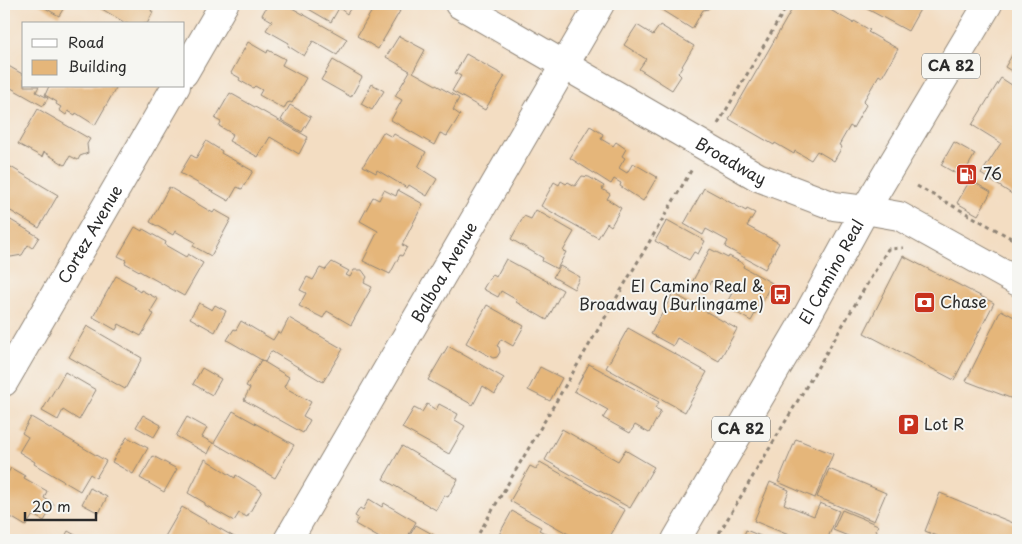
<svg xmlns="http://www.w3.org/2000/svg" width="1022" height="544" font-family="'Playpen Sans',sans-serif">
	<rect width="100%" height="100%" fill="#f6f6f2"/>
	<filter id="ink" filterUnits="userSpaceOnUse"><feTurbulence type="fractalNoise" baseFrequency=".02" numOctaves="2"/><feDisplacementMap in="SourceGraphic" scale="10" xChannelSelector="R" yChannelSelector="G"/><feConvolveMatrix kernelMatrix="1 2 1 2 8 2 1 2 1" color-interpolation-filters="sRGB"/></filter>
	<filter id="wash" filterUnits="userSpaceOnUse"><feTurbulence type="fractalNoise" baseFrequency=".0096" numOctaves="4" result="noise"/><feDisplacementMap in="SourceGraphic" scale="20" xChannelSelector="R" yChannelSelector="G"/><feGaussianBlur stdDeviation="1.12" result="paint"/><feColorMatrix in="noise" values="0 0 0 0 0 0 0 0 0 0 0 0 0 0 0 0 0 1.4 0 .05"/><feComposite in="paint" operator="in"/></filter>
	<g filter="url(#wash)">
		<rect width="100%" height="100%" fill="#f3ddc2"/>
		<g id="blocks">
			<!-- building -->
			<path fill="#e5b67a" d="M 38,4 L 66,4 L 59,16 Z
				M 99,4 L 154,4 L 151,11 L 153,12 L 147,24 L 127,24 L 97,6 Z
				M 268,4 L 285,4 L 347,39 L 337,55 L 313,41 L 304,56 L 288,46 L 289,43 L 266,30 L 272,21 L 262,15 Z
				M 300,4 L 353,4 L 347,14 L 339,8 L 331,22 Z
				M 376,4 L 387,4 L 400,11 L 378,49 L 357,36 Z
				M 652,4 L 711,4 L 708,9 L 703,10 L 692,29 Z
				M 795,4 L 820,4 L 853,23 L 854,21 L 870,30 L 868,32 L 898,49 L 882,77 L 879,75 L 863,102 L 866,105 L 853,128 L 850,126 L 839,145 L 842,147 L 834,161 L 817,151 L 811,160 L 795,151 L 794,154 L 775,143 L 774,145 L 729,119 Z
				M 858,4 L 892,4 L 896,6 L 898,4 L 923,4 L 908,31 Z
				M 637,25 L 653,35 L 660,25 L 694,46 L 678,73 L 681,76 L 672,90 L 639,69 L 646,59 L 624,45 Z
				M 399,36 L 425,50 L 413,72 L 459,98 L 453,110 L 460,115 L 447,136 L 440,133 L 434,145 L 391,120 L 402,100 L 395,96 L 410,71 L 386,57 Z
				M 248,42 L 267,53 L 268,50 L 285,59 L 282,65 L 306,78 L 292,103 L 290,102 L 287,103 L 284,109 L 259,95 L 262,90 L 255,86 L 253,88 L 239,80 L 240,78 L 231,73 Z
				M 1018,45 L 1018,75 L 1005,67 Z
				M 466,54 L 505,76 L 485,110 L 452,91 L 461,76 L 455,73 Z
				M 333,60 L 362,77 L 351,97 L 321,80 Z
				M 5,64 L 24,75 L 24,86 L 39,86 L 36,92 L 48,98 L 43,106 L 4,84 L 4,67 Z
				M 1001,78 L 1018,89 L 1018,198 L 981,174 L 1001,143 L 972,125 Z
				M 372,84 L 384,91 L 372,110 L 361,104 Z
				M 49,86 L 113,86 L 116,88 L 95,125 L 76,113 L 75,115 L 68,111 L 66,115 L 59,110 L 61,107 L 56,104 L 57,102 L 45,95 Z
				M 230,93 L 308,137 L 299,154 L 270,137 L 258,157 L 229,141 L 233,134 L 219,126 L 221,122 L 215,119 Z
				M 290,105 L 311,117 L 302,132 L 281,120 Z
				M 38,109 L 90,139 L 87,144 L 88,153 L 80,156 L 78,160 L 70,156 L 65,165 L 44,152 L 42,157 L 18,144 Z
				M 590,126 L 603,134 L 601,139 L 613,146 L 616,142 L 626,149 L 622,156 L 625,158 L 619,168 L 627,173 L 633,163 L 657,177 L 643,201 L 620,186 L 621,183 L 614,179 L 611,184 L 570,158 Z
				M 383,132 L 392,137 L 394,134 L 426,152 L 418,167 L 437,179 L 427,196 L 409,185 L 407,188 L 377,170 L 376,173 L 363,166 Z
				M 206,141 L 222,151 L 221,153 L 253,171 L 242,189 L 237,187 L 229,201 L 180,173 L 191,155 L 196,158 Z
				M 954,142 L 975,154 L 962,177 L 941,165 Z
				M 4,163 L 58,195 L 39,228 L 4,207 Z
				M 582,176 L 589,177 L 604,186 L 602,189 L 610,194 L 607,199 L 621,208 L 611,226 L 607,223 L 598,238 L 541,206 L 554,182 L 559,185 L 561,181 L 566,184 L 568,182 L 575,186 Z
				M 970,180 L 991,192 L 978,215 L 957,203 Z
				M 169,187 L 213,213 L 215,210 L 231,219 L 211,256 L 193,246 L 195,242 L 175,231 L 173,235 L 150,222 Z
				M 704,188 L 746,211 L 747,209 L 755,213 L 747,226 L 779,243 L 765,269 L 725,247 L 728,241 L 706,229 L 703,235 L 684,224 Z
				M 384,190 L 396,196 L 398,190 L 423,204 L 402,245 L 407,247 L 402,256 L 400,255 L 390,274 L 363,261 L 378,231 L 360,221 L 373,197 L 379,200 Z
				M 536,210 L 574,232 L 563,251 L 566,252 L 557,269 L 542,261 L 543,258 L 511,239 L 524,216 L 531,219 Z
				M 4,216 L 39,237 L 32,248 L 28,245 L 22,255 L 11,257 L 4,253 Z
				M 667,220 L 705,241 L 698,254 L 694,252 L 689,260 L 655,241 Z
				M 135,227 L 142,231 L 143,229 L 166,242 L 165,245 L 186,257 L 188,254 L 203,263 L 184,296 L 125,263 L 126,260 L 118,256 Z
				M 710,249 L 728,258 L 729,256 L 744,264 L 743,267 L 772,283 L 751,321 L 725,306 L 732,293 L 711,281 L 704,294 L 690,286 Z
				M 903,256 L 994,303 L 954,380 L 864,333 Z
				M 506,259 L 563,290 L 547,320 L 516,302 L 517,300 L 501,291 L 498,297 L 483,289 L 492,274 L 496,277 Z
				M 332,262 L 349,271 L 346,275 L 350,277 L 354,270 L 362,270 L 367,277 L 364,283 L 372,287 L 351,325 L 327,311 L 323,318 L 299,306 L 306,293 L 300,290 L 307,277 L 313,280 L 320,268 L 325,270 Z
				M 560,266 L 580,277 L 574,289 L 553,277 Z
				M 116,276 L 135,286 L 134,288 L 140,292 L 141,290 L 158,299 L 150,312 L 154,314 L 141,336 L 119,324 L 116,330 L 93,317 Z
				M 673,293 L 737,329 L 719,361 L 677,338 L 673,346 L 651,334 Z
				M 199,303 L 212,310 L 215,305 L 226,311 L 215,332 L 190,318 Z
				M 487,305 L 524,326 L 513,346 L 501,339 L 497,346 L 499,347 L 500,352 L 497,357 L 493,358 L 466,343 Z
				M 1001,310 L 1018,319 L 1018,401 L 966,381 Z
				M 289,318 L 343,349 L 323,382 L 271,351 L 265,362 L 227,340 L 234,329 L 236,330 L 241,321 L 273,340 L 278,332 L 281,334 Z
				M 87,326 L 142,358 L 125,389 L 69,357 Z
				M 628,328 L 707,372 L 685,412 L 606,368 Z
				M 448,346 L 504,378 L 495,394 L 483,386 L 473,405 L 428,380 Z
				M 261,360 L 289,377 L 284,387 L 311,402 L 303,416 L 310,420 L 303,433 L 244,400 L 250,388 L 246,386 Z
				M 589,364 L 659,402 L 655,408 L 661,411 L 649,433 L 635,425 L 630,433 L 603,418 L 608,410 L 574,391 Z
				M 540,367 L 562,378 L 550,401 L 528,390 Z
				M 202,368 L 221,379 L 212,395 L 193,384 Z
				M 65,372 L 96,390 L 79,420 L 63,410 L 58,420 L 42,411 Z
				M 427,404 L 436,410 L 439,404 L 458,414 L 455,420 L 465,426 L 449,454 L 402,428 L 414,408 L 422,412 Z
				M 233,411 L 294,445 L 275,478 L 214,443 Z
				M 143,415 L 161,425 L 154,437 L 136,427 Z
				M 31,417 L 106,461 L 96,478 L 90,474 L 80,491 L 34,464 L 35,462 L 19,452 L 28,437 L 22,433 Z
				M 187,417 L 207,428 L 202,437 L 213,443 L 208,454 L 176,436 Z
				M 562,429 L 618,461 L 625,450 L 654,467 L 630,508 L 545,460 Z
				M 127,437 L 148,448 L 133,474 L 112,462 Z
				M 796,439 L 833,454 L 815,498 L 778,482 Z
				M 402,446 L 458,479 L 448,497 L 444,495 L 436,510 L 383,479 Z
				M 153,456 L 177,469 L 164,492 L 140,478 Z
				M 205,459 L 235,478 L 236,475 L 262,491 L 247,517 L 239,513 L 234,521 L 205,505 L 205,503 L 188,493 Z
				M 540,462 L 625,510 L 608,540 L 579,540 L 510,501 L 530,466 L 536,469 Z
				M 11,468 L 25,476 L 24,478 L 47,491 L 44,498 L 54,504 L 44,521 L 33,515 L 26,526 L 4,513 L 4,485 L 6,481 L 4,479 Z
				M 829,469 L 886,493 L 874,521 L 817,497 Z
				M 770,482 L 789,490 L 784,504 L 814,516 L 820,503 L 839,511 L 827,540 L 801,540 L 754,521 Z
				M 90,488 L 107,497 L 99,513 L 82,504 Z
				M 940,493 L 1018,525 L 1018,534 L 1015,540 L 947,540 L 925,531 Z
				M 369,499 L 382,507 L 384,503 L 416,522 L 406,540 L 383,540 L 355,524 L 358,518 L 355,516 L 360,508 L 363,510 Z
				M 182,507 L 236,538 L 235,540 L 163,540 Z
				M 842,510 L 878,525 L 872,540 L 858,540 L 833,530 Z
				M 512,511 L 541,527 L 539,530 L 558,540 L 496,540 Z
				M 416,525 L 434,535 L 431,540 L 407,540 Z
				M 746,530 L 770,540 L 742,540 Z
				M 68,531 L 84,540 L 63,540 Z"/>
		</g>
	</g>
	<g filter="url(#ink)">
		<use href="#blocks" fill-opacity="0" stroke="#8f8476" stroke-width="1"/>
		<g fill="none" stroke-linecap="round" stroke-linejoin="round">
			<defs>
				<g id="minor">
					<path id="s1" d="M 459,4 L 758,177 L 834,206 L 865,210"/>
					<path d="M 184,73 L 224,4"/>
					<path id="s2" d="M 4,382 L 176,86"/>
					<path id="s3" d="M 288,540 L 600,4"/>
				</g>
				<path id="secondary" d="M 865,210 L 899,216 L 1018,282"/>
				<g id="primary">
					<path id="s4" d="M 676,540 L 806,318 L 865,210 L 988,4"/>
				</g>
			</defs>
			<!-- minor casing -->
			<use href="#minor" stroke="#8f8476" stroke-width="30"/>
			<!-- secondary casing -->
			<use href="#secondary" stroke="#8f8476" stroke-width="30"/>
			<!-- primary casing -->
			<use href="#primary" stroke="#8f8476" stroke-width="30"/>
			<!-- path -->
			<path stroke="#8f8476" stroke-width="3" stroke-dasharray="4 4" stroke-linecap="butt" d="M 718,124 L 788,4
				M 917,186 L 1018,242
				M 475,540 L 692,169
				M 715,540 L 888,249 L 903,248"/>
			<!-- minor -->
			<use href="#minor" stroke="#fff" stroke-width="28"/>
			<!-- secondary -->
			<use href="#secondary" stroke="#fff" stroke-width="28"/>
			<!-- primary -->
			<use href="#primary" stroke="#fff" stroke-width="28"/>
		</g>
	</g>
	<!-- icons -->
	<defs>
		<symbol id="fuel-square" viewBox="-11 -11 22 22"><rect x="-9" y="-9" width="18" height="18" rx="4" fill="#c8321e" stroke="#f6f6f2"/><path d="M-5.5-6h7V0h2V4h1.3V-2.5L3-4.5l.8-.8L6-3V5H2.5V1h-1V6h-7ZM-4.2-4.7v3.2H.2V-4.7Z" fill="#fff"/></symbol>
		<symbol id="bus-square" viewBox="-11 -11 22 22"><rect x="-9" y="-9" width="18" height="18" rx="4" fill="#c8321e" stroke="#f6f6f2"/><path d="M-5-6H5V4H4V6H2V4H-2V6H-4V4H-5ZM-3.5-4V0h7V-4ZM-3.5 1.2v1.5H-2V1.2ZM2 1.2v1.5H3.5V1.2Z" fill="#fff"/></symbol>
		<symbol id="bank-square" viewBox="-11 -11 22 22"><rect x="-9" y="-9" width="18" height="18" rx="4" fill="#c8321e" stroke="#f6f6f2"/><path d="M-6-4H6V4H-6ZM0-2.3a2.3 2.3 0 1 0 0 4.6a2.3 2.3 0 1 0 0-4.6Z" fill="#fff"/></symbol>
		<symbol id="parking-square" viewBox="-11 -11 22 22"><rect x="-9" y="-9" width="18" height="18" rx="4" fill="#c8321e" stroke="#f6f6f2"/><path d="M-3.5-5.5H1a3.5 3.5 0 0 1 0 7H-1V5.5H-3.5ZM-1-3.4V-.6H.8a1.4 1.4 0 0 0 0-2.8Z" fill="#fff"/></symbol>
	</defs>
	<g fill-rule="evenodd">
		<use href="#fuel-square" x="954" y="162" width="25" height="25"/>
		<use href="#bus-square" x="768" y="282" width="25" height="25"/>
		<use href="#bank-square" x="912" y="290" width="25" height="25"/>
		<use href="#parking-square" x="896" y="412" width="25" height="25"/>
	</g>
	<g text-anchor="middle" stroke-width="4" stroke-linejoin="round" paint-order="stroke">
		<!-- shield labels -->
		<g fill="#f6f6f2" stroke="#686867" stroke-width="1">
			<rect x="922" y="53.5" width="58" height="25" rx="4"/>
			<rect x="712" y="416.5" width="58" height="25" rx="4"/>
		</g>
		<g font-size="15" font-weight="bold" fill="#2b2b2b">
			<text x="951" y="71">CA 82</text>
			<text x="741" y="434">CA 82</text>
		</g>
		<!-- street labels -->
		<g font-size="16" fill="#2b2b2b" stroke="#f6f6f2">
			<text dy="6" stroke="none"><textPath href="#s1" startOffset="314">Broadway</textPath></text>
			<text dy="6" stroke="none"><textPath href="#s2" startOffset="171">Cortez Avenue</textPath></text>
			<text dy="6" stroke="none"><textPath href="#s4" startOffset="310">El Camino Real</textPath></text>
			<text dy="6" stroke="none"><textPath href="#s3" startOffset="310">Balboa Avenue</textPath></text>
		</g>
		<!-- poi labels -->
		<g font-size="16" fill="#2b2b2b" stroke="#f6f6f2" text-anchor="start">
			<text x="983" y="180">76</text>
			<text x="764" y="292" text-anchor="end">El Camino Real &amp;<tspan x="764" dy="18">Broadway (Burlingame)</tspan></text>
			<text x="940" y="308">Chase</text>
			<text x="924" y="430">Lot R</text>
		</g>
	</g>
	<!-- margin -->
	<rect width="1022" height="544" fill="none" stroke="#f6f6f2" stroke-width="20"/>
	<!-- legend -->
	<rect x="22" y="22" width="162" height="65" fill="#f6f6f2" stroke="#a5a5a2"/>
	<rect x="32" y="39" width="25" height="8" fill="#ffffff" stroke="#a5a5a2"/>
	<text x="68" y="48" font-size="15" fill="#2b2b2b">Road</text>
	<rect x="32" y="60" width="25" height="15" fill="#e5b67a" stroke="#a5a5a2"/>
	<text x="68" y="72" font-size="15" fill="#2b2b2b">Building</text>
	<!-- scale -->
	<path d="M25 512v8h71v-8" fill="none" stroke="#2b2b2b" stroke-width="2.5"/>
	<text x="32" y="512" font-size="15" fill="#2b2b2b" stroke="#f6f6f2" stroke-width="4" paint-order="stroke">20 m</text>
</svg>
